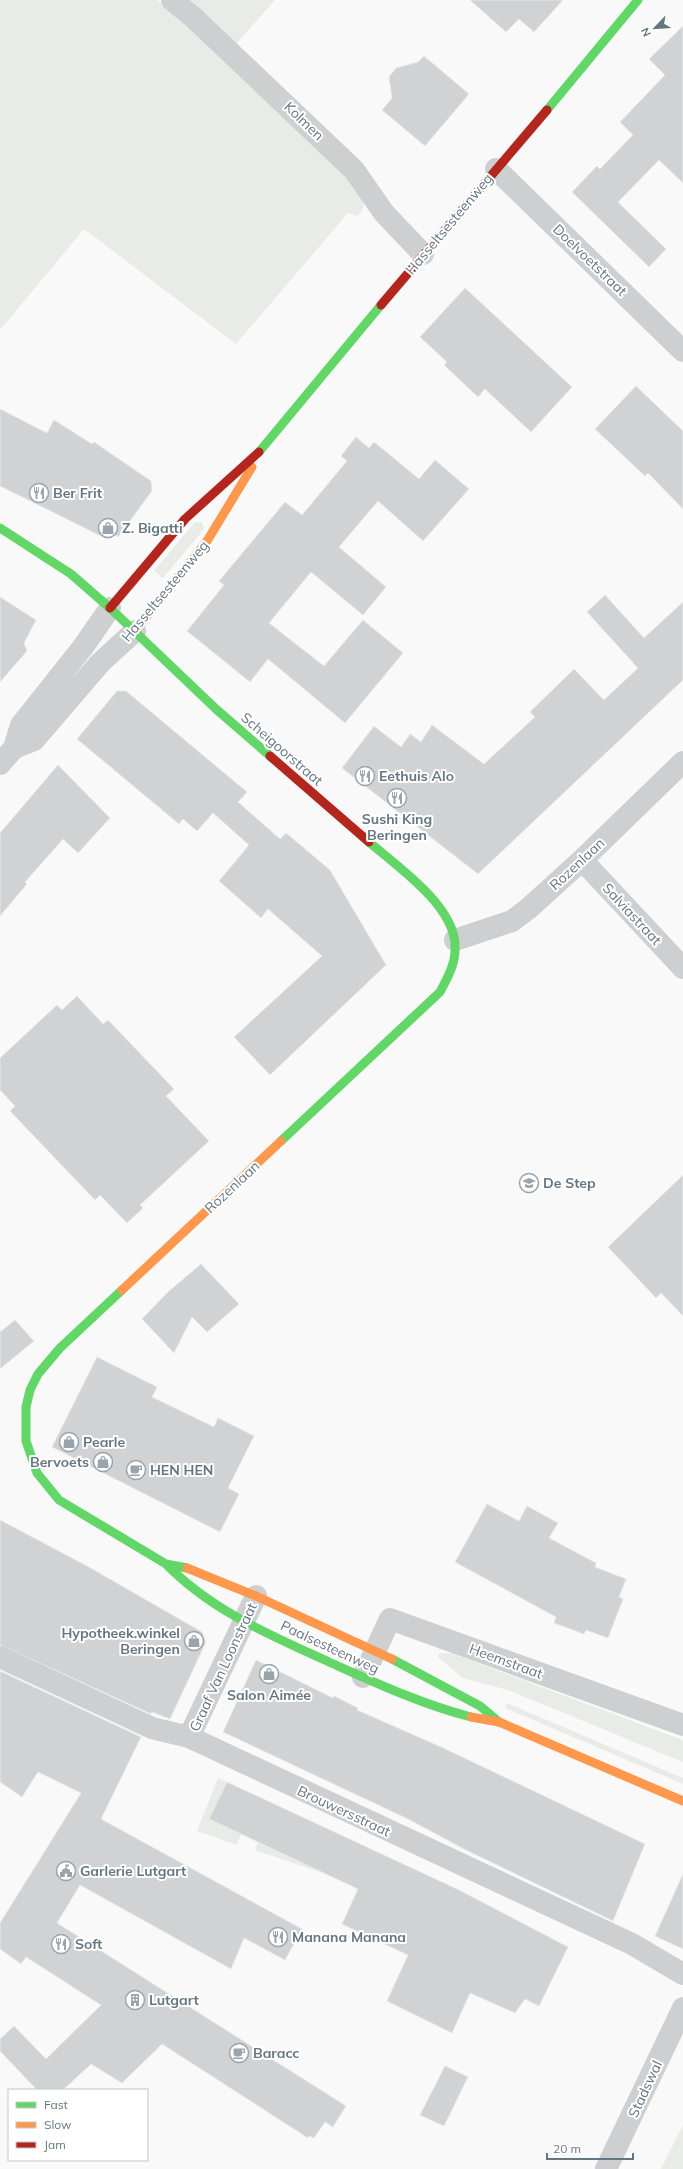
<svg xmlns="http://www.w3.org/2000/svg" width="683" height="2169" font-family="Mulish,sans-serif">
	<rect width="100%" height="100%" fill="#f9f9f9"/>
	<!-- green -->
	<path fill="#e8ebe6" d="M 0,0 L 157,0 L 186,23 L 354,181 C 361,194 370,205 357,216 L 348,213 L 236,344 L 84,229 L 0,330 Z
		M 185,0 L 275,0 L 235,45 Z
		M 195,522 L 202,522 L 204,529 L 163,578 L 154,571 Z
		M 439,1653 L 451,1653 L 680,1739 L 683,1741 L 683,1762 L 508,1690 L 463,1678 L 438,1657 Z
		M 507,1703 L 683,1778 L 683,1784 L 505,1708 Z
		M 218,1778 L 227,1782 L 209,1819 L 241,1834 L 237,1845 L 197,1831 Z
		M 258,1842 L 328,1875 L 255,1850 Z
		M 683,2125 L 683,2169 L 661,2169 Z"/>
	<!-- building -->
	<path fill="#d0d2d3" stroke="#e8e8e8" d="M 470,0 L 563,0 L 534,32 L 519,19 L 506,32 Z
		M 683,26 L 683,183 L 659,160 L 618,202 L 666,249 L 649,267 L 572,192 L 597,166 L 600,169 L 633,135 L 620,122 L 665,75 L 649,59 Z
		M 424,56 L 469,94 L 425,146 L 382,110 L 392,98 L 389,77 L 396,68 L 418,62 Z
		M 465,288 L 572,387 L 531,432 L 485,389 L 478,397 L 444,365 L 447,362 L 420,337 Z
		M 636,386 L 683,431 L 683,509 L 648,473 L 645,476 L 595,429 Z
		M 0,409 L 47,433 L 54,420 L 92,444 L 94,442 L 151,481 L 152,491 L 118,537 L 111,531 L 107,539 L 0,486 Z
		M 356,437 L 369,448 L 374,442 L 419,479 L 435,460 L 469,489 L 423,541 L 378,501 L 339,547 L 386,587 L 363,615 L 311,572 L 269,623 L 324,666 L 363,620 L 403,653 L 345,723 L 268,659 L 250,682 L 187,631 L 224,585 L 219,581 L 285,502 L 302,515 L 347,461 L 341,456 Z
		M 605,595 L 644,638 L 683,602 L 683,680 L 478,874 L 342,768 L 374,726 L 401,747 L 410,734 L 421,742 L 432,725 L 484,764 L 535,717 L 530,712 L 574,669 L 604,700 L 638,668 L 587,612 Z
		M 0,597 L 36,620 L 24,643 L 27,651 L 0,682 Z
		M 117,691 L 126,691 L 247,792 L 238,802 L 280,839 L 286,833 L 330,870 L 386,965 L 270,1075 L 234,1037 L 322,956 L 268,909 L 261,918 L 219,881 L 249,845 L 213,813 L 197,831 L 183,819 L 179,824 L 77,739 Z
		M 58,765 L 110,818 L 78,853 L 63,839 L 25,882 L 27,884 L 0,916 L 0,833 Z
		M 77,996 L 103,1024 L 108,1020 L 174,1089 L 166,1096 L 209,1141 L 140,1205 L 143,1208 L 127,1223 L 100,1195 L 95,1200 L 10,1111 L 15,1106 L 0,1090 L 0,1058 L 57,1005 L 62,1010 Z
		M 683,1175 L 683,1316 L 661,1293 L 656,1298 L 608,1247 Z
		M 201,1264 L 239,1304 L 207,1332 L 192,1317 L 174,1353 L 142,1319 L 168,1292 Z
		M 15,1320 L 34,1341 L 0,1369 L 0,1332 Z
		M 97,1357 L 157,1387 L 152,1397 L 214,1427 L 218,1418 L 254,1436 L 228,1488 L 239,1494 L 220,1532 L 52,1447 Z
		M 487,1504 L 519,1521 L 527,1506 L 558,1523 L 549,1538 L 596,1563 L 595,1567 L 626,1579 L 619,1597 L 623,1599 L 608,1638 L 586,1630 L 584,1634 L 554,1623 L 556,1617 L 455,1562 Z
		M 0,1520 L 87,1566 L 202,1632 L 206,1642 L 170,1719 L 152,1712 L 151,1714 L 0,1645 Z
		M 256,1660 L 333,1698 L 334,1696 L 358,1708 L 357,1710 L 441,1747 L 645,1844 L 613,1921 L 466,1850 L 408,1819 L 223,1732 Z
		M 0,1671 L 141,1737 L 101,1819 L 302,1929 L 285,1960 L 244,1938 L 231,1969 L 80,1885 L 57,1923 L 346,2106 L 333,2127 L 325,2122 L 314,2138 L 309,2136 L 308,2138 L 162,2044 L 122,2083 L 91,2064 L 63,2090 L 37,2090 L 0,2051 L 0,2039 L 14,2026 L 46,2059 L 101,2005 L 26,1957 L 21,1964 L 0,1949 L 0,1923 L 81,1793 L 38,1772 L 22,1797 L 0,1782 Z
		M 227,1782 L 459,1890 L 568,1947 L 539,2006 L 525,1999 L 515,2013 L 470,1993 L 452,2033 L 387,2001 L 408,1955 L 342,1924 L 358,1889 L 209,1819 Z
		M 683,1874 L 683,1949 L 655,1936 Z
		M 445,2066 L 468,2077 L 444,2126 L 420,2115 Z"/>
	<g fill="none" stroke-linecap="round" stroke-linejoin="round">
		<!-- street -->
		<path stroke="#cecfd0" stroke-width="22" d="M 172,0 L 193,17 L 354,170 L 384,213 L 423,254
			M 496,169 L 683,351
			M 14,748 L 34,740 L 100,663 L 135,631
			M 0,764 L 14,748 L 21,725 L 83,647 L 110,608
			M 582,860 L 683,968
			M 455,940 L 512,921 L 528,909 L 582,860 L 683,762
			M 0,1657 L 152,1728 L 189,1737 L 632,1944 L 683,1974
			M 363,1677 L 390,1619 L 683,1725
			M 189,1737 L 256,1596
			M 606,2169 L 683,2008"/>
		<!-- fast -->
		<path stroke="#63d668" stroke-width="9" d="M 547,110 L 638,0
			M 259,452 L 381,305
			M 0,528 L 71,574 L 110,608 L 216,709 L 270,756
			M 281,1141 L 440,992 C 448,977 456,963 455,946 C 455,906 397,866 369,842
			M 122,1290 L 60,1348 L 38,1374 L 30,1390 L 26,1407 L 26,1441 L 37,1473 L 59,1500 L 166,1564 L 187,1568
			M 166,1564 C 212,1611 270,1635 329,1662 C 376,1683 421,1704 471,1717
			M 392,1659 L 480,1706 L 499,1722"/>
		<!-- slow -->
		<path stroke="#ff974d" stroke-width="9" d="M 135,631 L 207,541 L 252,467
			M 122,1290 L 281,1141
			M 187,1568 L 256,1596 L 392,1659
			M 471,1717 L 499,1722 L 683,1801"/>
		<!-- jam -->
		<path stroke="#b3261e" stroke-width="9" d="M 381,305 L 547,110
			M 110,608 L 185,519 L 259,452
			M 270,756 L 369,842"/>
	</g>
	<!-- icons -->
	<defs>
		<symbol id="restaurant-ring" viewBox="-11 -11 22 22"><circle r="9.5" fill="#fff" stroke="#99a4ac" stroke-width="1.5"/><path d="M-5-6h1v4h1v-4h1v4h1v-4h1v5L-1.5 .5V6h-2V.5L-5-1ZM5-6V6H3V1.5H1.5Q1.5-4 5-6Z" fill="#99a4ac"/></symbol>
		<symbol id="shop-ring" viewBox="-11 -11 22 22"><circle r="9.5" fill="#fff" stroke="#99a4ac" stroke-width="1.5"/><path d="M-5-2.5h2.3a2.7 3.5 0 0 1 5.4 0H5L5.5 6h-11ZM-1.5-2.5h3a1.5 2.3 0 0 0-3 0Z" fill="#99a4ac"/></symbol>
		<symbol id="school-ring" viewBox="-11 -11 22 22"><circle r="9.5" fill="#fff" stroke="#99a4ac" stroke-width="1.5"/><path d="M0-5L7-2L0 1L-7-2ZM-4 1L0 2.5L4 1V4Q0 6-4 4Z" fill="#99a4ac"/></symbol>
		<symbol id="cafe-ring" viewBox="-11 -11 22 22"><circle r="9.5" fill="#fff" stroke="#99a4ac" stroke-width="1.5"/><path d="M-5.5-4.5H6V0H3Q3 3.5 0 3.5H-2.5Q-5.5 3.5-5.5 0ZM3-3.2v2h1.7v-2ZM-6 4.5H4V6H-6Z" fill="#99a4ac"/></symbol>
		<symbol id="civic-ring" viewBox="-11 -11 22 22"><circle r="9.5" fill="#fff" stroke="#99a4ac" stroke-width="1.5"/><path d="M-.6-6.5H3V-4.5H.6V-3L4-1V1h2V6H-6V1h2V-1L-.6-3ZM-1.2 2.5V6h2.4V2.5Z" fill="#99a4ac"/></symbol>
		<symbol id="building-ring" viewBox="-11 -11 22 22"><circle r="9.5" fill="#fff" stroke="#99a4ac" stroke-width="1.5"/><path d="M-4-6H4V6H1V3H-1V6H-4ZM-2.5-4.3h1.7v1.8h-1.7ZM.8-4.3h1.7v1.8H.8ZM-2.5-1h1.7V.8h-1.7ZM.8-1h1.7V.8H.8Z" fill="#99a4ac"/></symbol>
	</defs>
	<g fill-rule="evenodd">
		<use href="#restaurant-ring" x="28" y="482" width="22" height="22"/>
		<use href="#shop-ring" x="97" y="517" width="22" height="22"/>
		<use href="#restaurant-ring" x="354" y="765" width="22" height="22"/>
		<use href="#restaurant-ring" x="386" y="787" width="22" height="22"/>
		<use href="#school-ring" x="518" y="1172" width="22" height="22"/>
		<use href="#shop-ring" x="58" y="1431" width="22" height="22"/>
		<use href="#shop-ring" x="92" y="1451" width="22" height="22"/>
		<use href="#cafe-ring" x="125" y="1459" width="22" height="22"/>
		<use href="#shop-ring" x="183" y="1630" width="22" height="22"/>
		<use href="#shop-ring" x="258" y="1663" width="22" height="22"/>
		<use href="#civic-ring" x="55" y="1860" width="22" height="22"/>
		<use href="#restaurant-ring" x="267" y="1926" width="22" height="22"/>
		<use href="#restaurant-ring" x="50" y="1933" width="22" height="22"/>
		<use href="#building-ring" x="124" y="1989" width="22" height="22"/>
		<use href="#cafe-ring" x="228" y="2042" width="22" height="22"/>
	</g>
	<g text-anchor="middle" stroke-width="4" stroke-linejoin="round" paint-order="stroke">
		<!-- street labels -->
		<g font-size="14" fill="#657683" stroke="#fff">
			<text transform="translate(304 121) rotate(44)" y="5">Kolmen</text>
			<text transform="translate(449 224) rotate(-50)" y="5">Hasseltsesteenweg</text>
			<text transform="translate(590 260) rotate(44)" y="5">Doelvoetstraat</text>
			<text transform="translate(165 591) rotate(-50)" y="5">Hasseltsesteenweg</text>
			<text transform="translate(282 749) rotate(41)" y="5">Scheigoorstraat</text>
			<text transform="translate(577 864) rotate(-43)" y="5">Rozenlaan</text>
			<text transform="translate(632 914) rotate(47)" y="5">Salviastraat</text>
			<text transform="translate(232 1187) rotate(-43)" y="5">Rozenlaan</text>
			<text transform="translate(330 1647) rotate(25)" y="5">Paalsesteenweg</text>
			<text transform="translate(506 1661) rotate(20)" y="5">Heemstraat</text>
			<text transform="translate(223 1667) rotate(-65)" y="5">Graaf Van Loonstraat</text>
			<text transform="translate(344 1811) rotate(25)" y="5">Brouwersstraat</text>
			<text transform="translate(645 2089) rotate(-65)" y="5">Stadswal</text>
		</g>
		<!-- poi labels -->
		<g font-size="14" font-weight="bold" fill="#657683" stroke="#fff" text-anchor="start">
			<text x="53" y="498">Ber Frit</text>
			<text x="122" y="533">Z. Bigatti</text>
			<text x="379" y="781">Eethuis Alo</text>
			<text x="397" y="824" text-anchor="middle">Sushi King<tspan x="397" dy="16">Beringen</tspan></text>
			<text x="543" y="1188">De Step</text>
			<text x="83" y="1447">Pearle</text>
			<text x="89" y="1467" text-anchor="end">Bervoets</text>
			<text x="150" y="1475">HEN HEN</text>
			<text x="180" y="1638" text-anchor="end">Hypotheek.winkel<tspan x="180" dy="16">Beringen</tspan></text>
			<text x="269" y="1700" text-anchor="middle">Salon Aimée</text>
			<text x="80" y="1876">Garlerie Lutgart</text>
			<text x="292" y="1942">Manana Manana</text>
			<text x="75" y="1949">Soft</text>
			<text x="149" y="2005">Lutgart</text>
			<text x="253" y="2058">Baracc</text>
		</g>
	</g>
	<!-- legend -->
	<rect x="8" y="2089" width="140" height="72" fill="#ffffff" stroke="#c1c8cd"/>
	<rect x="16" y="2102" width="20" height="6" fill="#63d668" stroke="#c1c8cd"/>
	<text x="44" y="2109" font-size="12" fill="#657683">Fast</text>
	<rect x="16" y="2122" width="20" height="6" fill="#ff974d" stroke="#c1c8cd"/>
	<text x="44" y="2129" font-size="12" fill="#657683">Slow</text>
	<rect x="16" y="2142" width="20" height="6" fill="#b3261e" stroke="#c1c8cd"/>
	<text x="44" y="2149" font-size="12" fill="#657683">Jam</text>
	<!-- north arrow -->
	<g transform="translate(655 28) rotate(245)" stroke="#ffffff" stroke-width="3" paint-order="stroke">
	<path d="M0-3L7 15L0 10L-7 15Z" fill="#657683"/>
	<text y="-6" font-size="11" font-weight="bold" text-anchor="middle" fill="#657683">N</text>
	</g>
	<!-- scale -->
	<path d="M547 2153v6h86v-6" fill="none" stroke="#657683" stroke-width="2"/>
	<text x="553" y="2153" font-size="12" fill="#657683" stroke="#ffffff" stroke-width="3" paint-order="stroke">20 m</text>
</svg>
